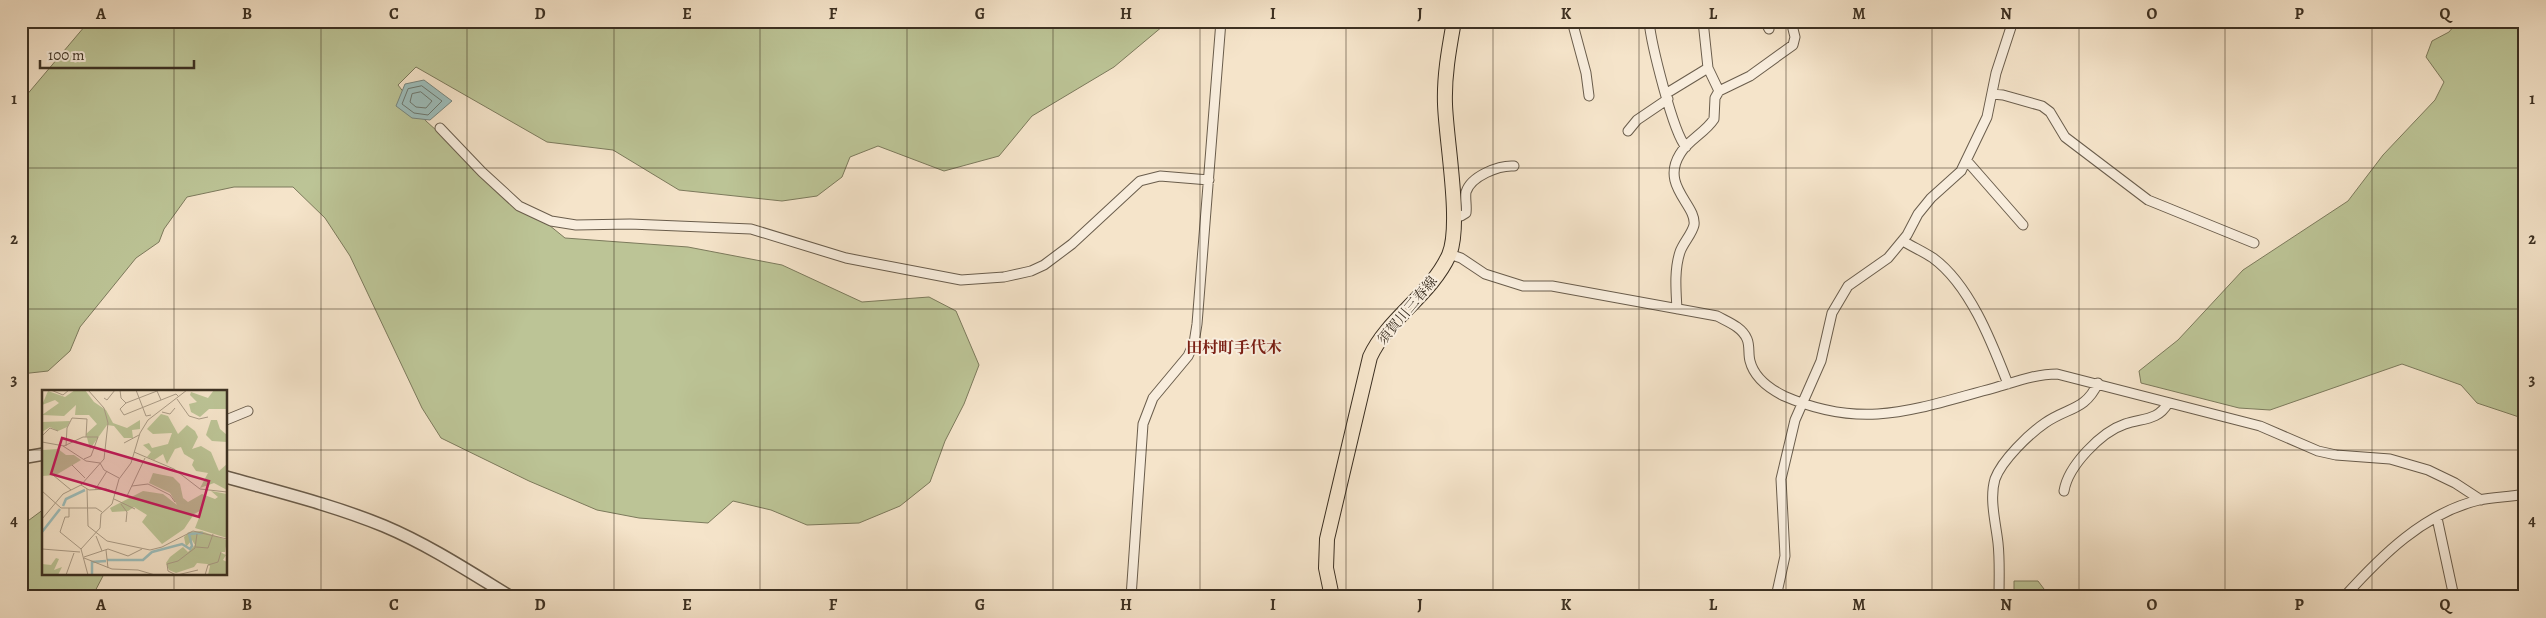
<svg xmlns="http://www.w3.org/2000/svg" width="2546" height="618" font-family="Alegreya,'Noto Serif JP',serif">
	<rect width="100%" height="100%" fill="#f5e4ca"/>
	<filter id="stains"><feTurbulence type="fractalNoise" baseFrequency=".004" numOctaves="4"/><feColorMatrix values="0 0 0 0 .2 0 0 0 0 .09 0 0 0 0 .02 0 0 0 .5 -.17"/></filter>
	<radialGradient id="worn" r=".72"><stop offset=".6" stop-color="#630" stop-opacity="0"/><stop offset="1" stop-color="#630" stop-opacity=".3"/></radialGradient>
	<!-- green -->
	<path fill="#bcc496" stroke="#7c7a5c" d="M 86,21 L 1169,21 L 1114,67 L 1032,116 L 999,156 L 944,171 L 878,146 L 850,157 L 842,177 L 817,196 L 782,201 L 679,190 L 613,150 L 547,142 L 416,67 L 398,85 L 426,121 L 470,161 L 565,238 L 688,247 L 782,265 L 862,302 L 929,297 L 956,311 L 979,365 L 964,404 L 945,441 L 930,482 L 900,506 L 859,523 L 807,525 L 771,510 L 733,501 L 708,523 L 639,518 L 597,510 L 529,481 L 441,438 L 422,408 L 350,256 L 325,218 L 293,187 L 234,187 L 187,197 L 164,229 L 159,242 L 136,258 L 80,327 L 70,351 L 48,371 L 21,374 L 21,99 L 25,97 L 85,26 Z
		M 2458,21 L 2525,21 L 2525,419 L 2477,403 L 2461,385 L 2402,364 L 2270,410 L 2239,408 L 2141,383 L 2139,371 L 2178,340 L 2243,270 L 2348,201 L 2383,155 L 2435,100 L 2444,82 L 2426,57 L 2432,41 L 2449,32 Z
		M 44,509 L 44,574 L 104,574 L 92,597 L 21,597 L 21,526 Z
		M 2014,581 L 2038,581 L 2050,597 L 2014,597 Z"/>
	<!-- water -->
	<path fill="#9dbebc" stroke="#76857e" d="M 424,80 L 452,101 L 430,120 L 412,118 L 396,106 L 405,84 Z"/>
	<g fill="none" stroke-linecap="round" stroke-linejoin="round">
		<!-- shore -->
		<path stroke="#6c776f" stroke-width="1" d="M 422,86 L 442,101 L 428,115 L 414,113 L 402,104 L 408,89 Z
			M 421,92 L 432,101 L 426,108 L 416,107 L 410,102 L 412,94 Z"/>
		<defs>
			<path id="minor" d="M 1572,21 L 1586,73 L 1589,96
				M 1649,21 C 1651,43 1673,133 1686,147
				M 1703,21 L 1708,68 L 1719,91
				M 1765,21 L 1769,29
				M 1667,93 L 1708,68
				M 1992,94 L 2003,95 L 2042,106 L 2050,112 L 2065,137 L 2148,200 L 2254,243
				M 440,128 L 482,172 L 519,206 L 551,221 L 576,225 L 630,224 L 751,229 L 846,258 L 961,280 L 1004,277 L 1031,271 L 1044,265 L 1072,244 L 1140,181 L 1160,176 L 1209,180
				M 1628,131 L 1637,120 L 1668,99
				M 1967,161 L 2023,225
				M 1453,212 L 1461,216 L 1466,213 C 1467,206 1465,199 1466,192 C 1471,176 1499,165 1514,166
				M 1903,241 C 1913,247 1924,252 1933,258 C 1970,285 1992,343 2008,384
				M 1449,254 L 1461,258 L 1485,274 L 1523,286 L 1552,286 L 1717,316 C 1728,322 1742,327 1747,339 C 1750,346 1748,354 1750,361 C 1754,377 1770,389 1784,396 C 1864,431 1915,409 1994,388 C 2015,382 2035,374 2057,374 L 2260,426 L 2318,451 L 2336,455 L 2390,459 L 2428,470 L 2455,483 L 2481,500
				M 1677,309 C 1676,291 1674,270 1680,252 C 1683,243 1692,234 1694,225 C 1697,205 1660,186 1680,154 C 1688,140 1705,133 1714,119 L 1715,98 L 1719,91 L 1750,76 L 1793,45 L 1795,37 L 1791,21
				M 226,420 L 248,411
				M 2064,491 C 2068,466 2101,432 2125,424 C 2142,418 2158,421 2168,403
				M 2437,518 L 2454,597
				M 1131,597 L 1143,424 L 1153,398 L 1188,356 L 1194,343 L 1197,324 L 1221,21
				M 1776,597 L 1785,556 L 1781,479 L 1795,420 L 1821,361 L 1832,313 L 1848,286 L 1888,258 L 1907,235 L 1918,214 L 1931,198 L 1961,171 L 1987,117 L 1996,73 L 2013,21
				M 1999,597 C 1999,579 2000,561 1998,543 C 1996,524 1989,499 1995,479 C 2002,460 2029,434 2045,423 C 2068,407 2085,411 2098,383
				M 2344,597 C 2381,556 2424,513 2479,500 C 2494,497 2510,497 2525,494"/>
			<path id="tertiary" d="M 21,458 L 44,454
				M 226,477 C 279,492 333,505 384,526 C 429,545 470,572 511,597"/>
			<path id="primary" d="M 1332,597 L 1326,568 L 1327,539 L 1370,357 C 1388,318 1431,295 1449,255 C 1462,225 1446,140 1445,104 C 1444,76 1449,49 1454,21"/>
		</defs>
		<!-- minor casing -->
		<use href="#minor" stroke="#6a5d4c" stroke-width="11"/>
		<!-- tertiary casing -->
		<use href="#tertiary" stroke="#6a5d4c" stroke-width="14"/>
		<!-- primary casing -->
		<use href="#primary" stroke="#3c3022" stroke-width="16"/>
		<!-- minor -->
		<use href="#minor" stroke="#f8eddd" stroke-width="9"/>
		<!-- tertiary -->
		<use href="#tertiary" stroke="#f8eddd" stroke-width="11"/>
		<!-- primary -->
		<use href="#primary" stroke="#f5e4ca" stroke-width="14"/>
	</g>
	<!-- grid -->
	<path fill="none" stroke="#3c3022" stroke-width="1" stroke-opacity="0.55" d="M 174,21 L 174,392M 321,21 L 321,597M 467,21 L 467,597M 614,21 L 614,597M 760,21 L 760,597M 907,21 L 907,597M 1053,21 L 1053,597M 1200,21 L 1200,597M 1346,21 L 1346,597M 1493,21 L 1493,597M 1639,21 L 1639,597M 1786,21 L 1786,597M 1932,21 L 1932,597M 2079,21 L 2079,597M 2225,21 L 2225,597M 2372,21 L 2372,597M 21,168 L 2525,168M 21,309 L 2525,309M 21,450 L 44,450M 226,450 L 2525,450M 174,574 L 174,597"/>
	<g text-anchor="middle" stroke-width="4" stroke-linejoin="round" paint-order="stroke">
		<!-- street labels -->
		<g font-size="14" fill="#3c3022" stroke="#f8eddd">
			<text transform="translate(1407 310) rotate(-50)" y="5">須賀川三春線</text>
		</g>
		<!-- quarter labels -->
		<g font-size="16" font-weight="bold" fill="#7a1f14" stroke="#f8eddd">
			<text x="1234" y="353">田村町手代木</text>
		</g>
	</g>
	<!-- overview -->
	<g transform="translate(42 390)">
		<rect width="185" height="185" fill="#f5e4ca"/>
		<path d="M 33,0 L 43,0 L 52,12 L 64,20 L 71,33 L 85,38 L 98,30 L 98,39 L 90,40 L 91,48 L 82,48 L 72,36 L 65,35 L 48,59 L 44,44 L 55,34 L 47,25 L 33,25 L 34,15 L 22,26 L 0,25 L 17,13 L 13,10 L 0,15 L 6,1 L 23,7 ZM 172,0 L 185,0 L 185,19 L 167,19 L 158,27 L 149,22 L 147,14 L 155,12 L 148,5 L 149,2 L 166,8 ZM 119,24 L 126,26 L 136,44 L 145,35 L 153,41 L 156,47 L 150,59 L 159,56 L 169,62 L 177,81 L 185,74 L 185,100 L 172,93 L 158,98 L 166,83 L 154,81 L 150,75 L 152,70 L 142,64 L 139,57 L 133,59 L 125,74 L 121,64 L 112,70 L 105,67 L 109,62 L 101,55 L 107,53 L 110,58 L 126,54 L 130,43 L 111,44 L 105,39 ZM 169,30 L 175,30 L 178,39 L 185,45 L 185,52 L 170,51 L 164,45 ZM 28,31 L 25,37 L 16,41 L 8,37 L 0,42 L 0,32 ZM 16,59 L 24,65 L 32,65 L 39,70 L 14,85 L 0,86 L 0,60 ZM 111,83 L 131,87 L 138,94 L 141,108 L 146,112 L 160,104 L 173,109 L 176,107 L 169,101 L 185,104 L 185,148 L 153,138 L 160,120 L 152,124 L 142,139 L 120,154 L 100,132 L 105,125 L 92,117 L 86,121 L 70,122 L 68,118 L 101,101 L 121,104 L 135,115 L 128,103 L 107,93 ZM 159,141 L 185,150 L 183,162 L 178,162 L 184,165 L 181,170 L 185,172 L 185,185 L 166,185 L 168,176 L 165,174 L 155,173 L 152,177 L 134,183 L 127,180 L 124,173 L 128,167 L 141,157 L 146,162 L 153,155 L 150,150 L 144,157 L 142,147 L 147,142 ZM 14,168 L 17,169 L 12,180 L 20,177 L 16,185 L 0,185 L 0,174 L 9,175 Z" fill="#bcc496"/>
		<path fill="none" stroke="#9dbebc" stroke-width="2.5" d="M 21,116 L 24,109 L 43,100M 0,142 L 18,119M 65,170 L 101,170 L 110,162 L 140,154 L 148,159 L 150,156 L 147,144 L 161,143M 50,185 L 50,172 L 64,171"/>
		<path fill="none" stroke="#ab9c87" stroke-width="1" d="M 9,0 L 21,5 L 27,0M 78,0 L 79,8 L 84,13M 94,0 L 104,26 L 109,25M 62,8 L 65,10 L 73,0M 135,9 L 147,26 L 157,29 L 166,27M 119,10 L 115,1 L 84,13 L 78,19 L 82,25 L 134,4 L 136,6M 120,22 L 128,24 L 133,18M 0,46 L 8,38 L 16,41M 0,52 L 22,56 L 41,47 L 56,47 L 49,66 L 42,69M 82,53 L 97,45M 21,56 L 44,71 L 58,73 L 62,80 L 77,88M 24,56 L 25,38 L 30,28 L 45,29 L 44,47M 92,62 L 132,79 L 158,99 L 185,102M 30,75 L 43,88M 11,85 L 29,100M 39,95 L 47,100 L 64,99 L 85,106 L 103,68M 90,96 L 106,94 L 128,105 L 133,112M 45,99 L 46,136 L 65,151 L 108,160 L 120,157 L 151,141 L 185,149M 53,100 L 65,81M 0,101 L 19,118 L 54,118 L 60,122M 72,109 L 93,119M 79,114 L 85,122 L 84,132M 27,118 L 27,127 L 23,127 L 18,142 L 39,159M 0,129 L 21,104 L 39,95 L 62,69 L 66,33 L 62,18 L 46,0M 54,146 L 60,161M 154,157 L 166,158 L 171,144M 0,159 L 38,162M 64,160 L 66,178M 42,167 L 66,159 L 86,166 L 100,159M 42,168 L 70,179 L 96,180 L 113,185M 24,185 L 32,163M 46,185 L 39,159 L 58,138 L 59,124 L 70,114 L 77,89 L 89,73 L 98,43 L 106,30 L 145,0M 134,185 L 126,181 L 125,174 L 136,171 L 153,158 L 155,144M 135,185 L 156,180M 163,185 L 166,175 L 176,172 L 179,162"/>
		<path fill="#c2185b" fill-opacity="0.15" stroke="#c2185b" stroke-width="2.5" d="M 20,48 L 167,91 L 157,127 L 9,84 Z"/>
		<rect width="185" height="185" fill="none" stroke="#3c3022" stroke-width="2.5"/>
	</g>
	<!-- margin -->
	<rect width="2546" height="618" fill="none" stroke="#f5e4ca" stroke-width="55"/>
	<!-- scale -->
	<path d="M40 60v8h154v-8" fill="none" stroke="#3c3022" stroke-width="2.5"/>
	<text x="48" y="60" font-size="15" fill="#3c3022" stroke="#f8eddd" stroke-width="4" paint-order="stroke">100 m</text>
	<rect x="28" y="28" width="2490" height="562" fill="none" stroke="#3c3022" stroke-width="2"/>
	<g font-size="16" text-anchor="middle" font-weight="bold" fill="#3c3022">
		<text x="101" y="19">A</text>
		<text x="247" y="19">B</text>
		<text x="394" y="19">C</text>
		<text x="540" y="19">D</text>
		<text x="687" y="19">E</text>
		<text x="833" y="19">F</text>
		<text x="980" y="19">G</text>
		<text x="1126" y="19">H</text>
		<text x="1273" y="19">I</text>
		<text x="1420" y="19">J</text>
		<text x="1566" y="19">K</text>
		<text x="1713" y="19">L</text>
		<text x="1859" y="19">M</text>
		<text x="2006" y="19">N</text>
		<text x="2152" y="19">O</text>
		<text x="2299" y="19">P</text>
		<text x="2445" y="19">Q</text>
		<text x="14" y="104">1</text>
		<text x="2532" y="104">1</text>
		<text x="14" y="244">2</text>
		<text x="2532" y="244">2</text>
		<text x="14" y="385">3</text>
		<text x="2532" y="385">3</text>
		<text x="14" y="526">4</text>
		<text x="2532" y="526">4</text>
		<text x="101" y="610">A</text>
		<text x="247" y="610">B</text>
		<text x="394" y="610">C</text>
		<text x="540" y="610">D</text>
		<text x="687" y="610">E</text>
		<text x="833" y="610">F</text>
		<text x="980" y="610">G</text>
		<text x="1126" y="610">H</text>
		<text x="1273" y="610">I</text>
		<text x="1420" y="610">J</text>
		<text x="1566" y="610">K</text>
		<text x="1713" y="610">L</text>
		<text x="1859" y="610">M</text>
		<text x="2006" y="610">N</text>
		<text x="2152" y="610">O</text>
		<text x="2299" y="610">P</text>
		<text x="2445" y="610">Q</text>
	</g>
	<rect width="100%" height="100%" filter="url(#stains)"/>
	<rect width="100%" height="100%" fill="url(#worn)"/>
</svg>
